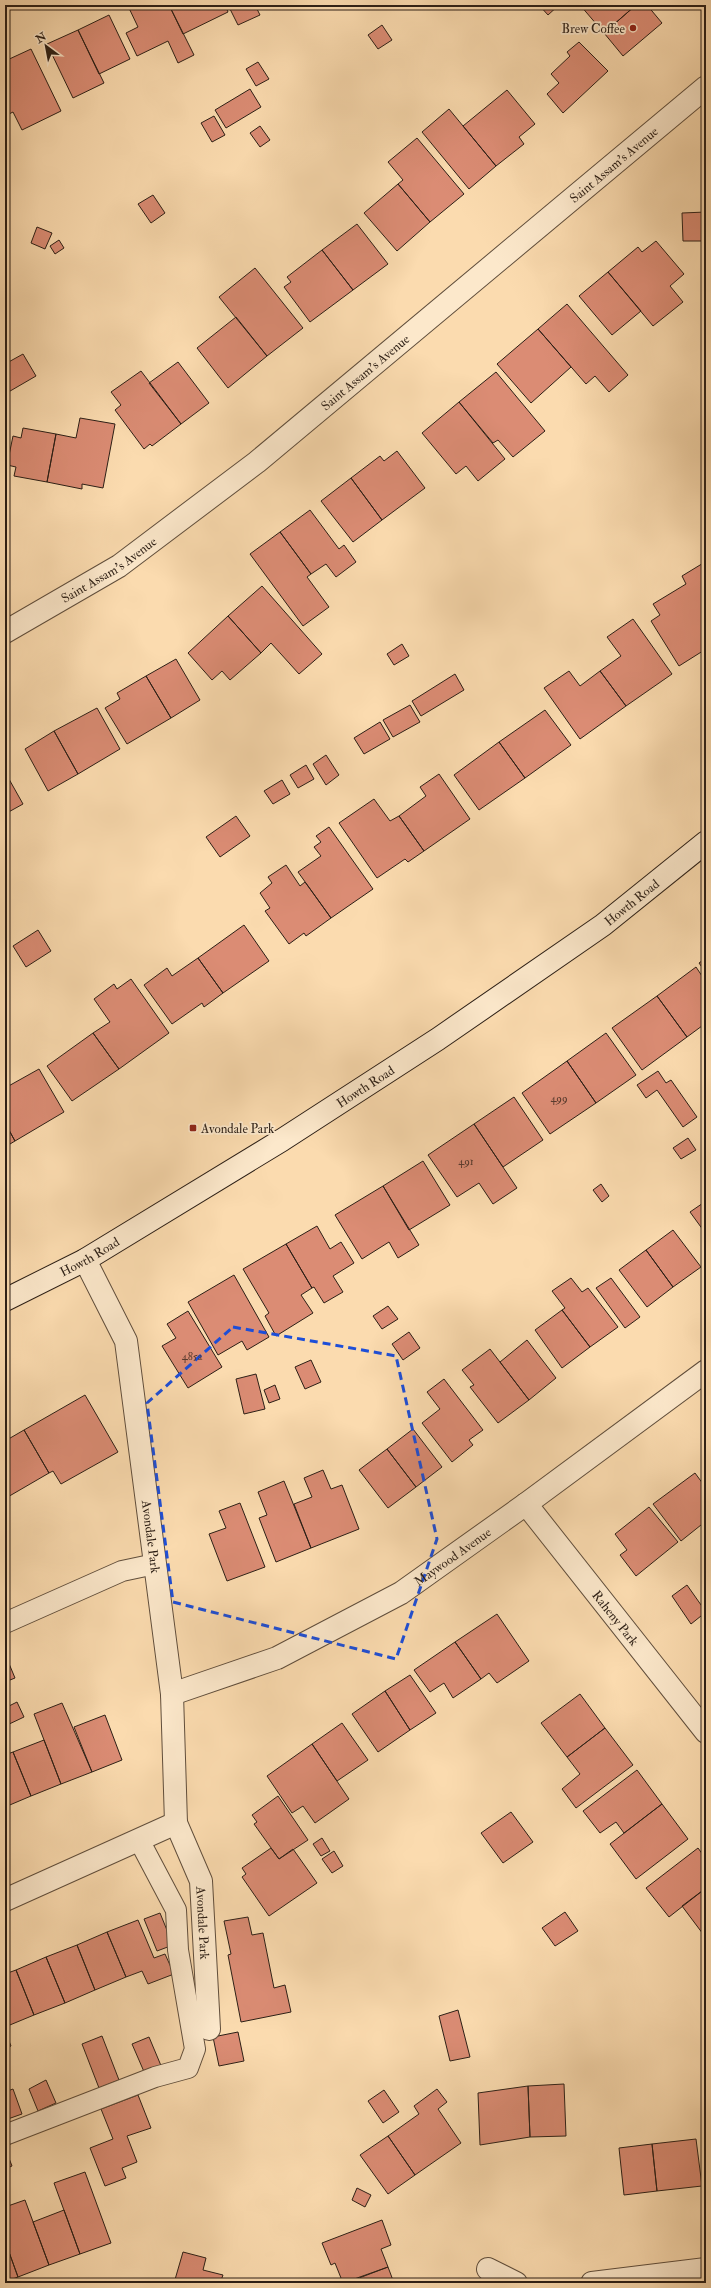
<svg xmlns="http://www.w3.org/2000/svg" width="711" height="2288" font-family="'IM FELL Double Pica',serif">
	<rect width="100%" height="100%" fill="#fbdbaf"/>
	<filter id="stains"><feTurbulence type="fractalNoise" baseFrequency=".005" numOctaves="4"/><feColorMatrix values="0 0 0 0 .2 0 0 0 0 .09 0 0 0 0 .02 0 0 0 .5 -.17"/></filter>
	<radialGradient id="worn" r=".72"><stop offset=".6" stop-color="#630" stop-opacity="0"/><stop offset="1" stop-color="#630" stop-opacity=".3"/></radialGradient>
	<!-- building -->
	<path fill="#db8c74" stroke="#2c1f16" d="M 169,5 L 194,55 L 178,63 L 168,41 L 137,56 L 126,33 L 138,27 L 128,6 Z
		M 169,5 L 225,5 L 228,12 L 183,34 Z
		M 238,5 L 255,5 L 260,15 L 238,25 L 230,9 Z
		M 539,5 L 559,5 L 548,15 Z
		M 580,5 L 636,5 L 604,33 Z
		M 636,5 L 647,5 L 662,23 L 623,56 L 604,33 Z
		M 109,15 L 130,59 L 99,74 L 78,30 Z
		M 382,25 L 392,40 L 378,49 L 368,35 Z
		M 78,30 L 104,83 L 73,98 L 47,44 Z
		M 579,42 L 608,71 L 563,113 L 547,94 L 559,83 L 551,74 L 570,56 L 567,52 Z
		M 31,49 L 61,111 L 22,130 L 13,112 L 7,115 L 5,112 L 5,61 Z
		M 258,62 L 269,79 L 256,86 L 246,69 Z
		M 250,89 L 261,107 L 226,128 L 215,110 Z
		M 507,90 L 535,124 L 519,137 L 524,144 L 496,166 L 463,126 Z
		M 449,109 L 496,166 L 469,189 L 422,132 Z
		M 214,116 L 225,135 L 212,142 L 201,123 Z
		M 260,126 L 270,140 L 260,147 L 250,133 Z
		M 417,138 L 464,194 L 430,222 L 398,184 L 403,180 L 388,162 Z
		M 398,184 L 430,222 L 397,251 L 364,213 Z
		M 153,195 L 165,213 L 151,223 L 138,204 Z
		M 706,212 L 706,241 L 683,241 L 682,213 Z
		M 357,224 L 388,264 L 353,290 L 322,250 Z
		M 37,227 L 52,233 L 45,249 L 31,243 Z
		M 59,240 L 64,248 L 55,254 L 50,246 Z
		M 656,241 L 684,274 L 670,286 L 683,302 L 653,326 L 608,272 L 638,247 L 642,252 Z
		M 322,250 L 353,290 L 310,322 L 284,287 L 291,282 L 287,277 Z
		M 255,268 L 303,328 L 267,356 L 219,297 Z
		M 608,272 L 641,311 L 612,335 L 579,296 Z
		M 567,304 L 628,375 L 609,392 L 595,376 L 586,384 L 538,329 Z
		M 236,317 L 267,356 L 228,388 L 197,348 Z
		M 538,329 L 571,367 L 531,403 L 497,364 Z
		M 23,354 L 36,376 L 5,394 L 5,364 Z
		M 178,362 L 209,403 L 181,424 L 149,383 Z
		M 141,371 L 181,424 L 152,446 L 150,444 L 144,449 L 115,410 L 121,405 L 111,392 Z
		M 496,372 L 545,431 L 513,457 L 498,440 L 493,443 L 459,402 Z
		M 459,402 L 505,459 L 478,481 L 466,466 L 456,474 L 422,433 Z
		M 80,418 L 115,424 L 103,488 L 82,484 L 82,489 L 47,482 L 56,434 L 76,438 Z
		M 23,428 L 56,434 L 47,482 L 14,476 L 16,467 L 7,465 L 13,436 L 21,438 Z
		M 397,451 L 425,488 L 382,520 L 351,478 L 380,456 L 384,461 Z
		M 351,478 L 382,520 L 353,542 L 321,501 Z
		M 310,510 L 339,549 L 344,545 L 356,562 L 336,577 L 326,564 L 311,574 L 280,532 Z
		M 280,532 L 311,574 L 307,577 L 329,607 L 303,626 L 250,554 Z
		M 705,562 L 706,649 L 679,666 L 651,621 L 660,615 L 653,604 L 686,584 L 682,576 Z
		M 262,586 L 322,654 L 299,674 L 271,643 L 261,653 L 228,616 Z
		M 228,616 L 261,653 L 230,680 L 222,671 L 212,680 L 188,653 Z
		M 633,619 L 672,674 L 626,706 L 600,671 L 621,656 L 607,637 Z
		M 402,644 L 409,656 L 394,665 L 387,654 Z
		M 176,659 L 200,700 L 171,718 L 146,676 Z
		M 569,671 L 580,686 L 600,671 L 626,706 L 580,739 L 544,688 Z
		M 455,674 L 464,690 L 421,716 L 412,701 Z
		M 146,676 L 171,718 L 127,744 L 105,708 L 120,699 L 117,693 Z
		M 410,705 L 420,722 L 393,737 L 383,720 Z
		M 97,708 L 120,749 L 78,774 L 54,731 Z
		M 545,710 L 571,745 L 525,778 L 499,742 Z
		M 380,722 L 390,739 L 364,754 L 354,738 Z
		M 54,731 L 78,774 L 48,791 L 25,749 Z
		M 499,742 L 525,778 L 479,810 L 454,775 Z
		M 326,755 L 339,775 L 326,785 L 313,764 Z
		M 306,765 L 314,779 L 298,788 L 290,775 Z
		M 5,772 L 23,804 L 5,814 Z
		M 439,774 L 470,819 L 424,851 L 399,816 L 426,796 L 420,787 Z
		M 282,780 L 290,794 L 273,804 L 264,791 Z
		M 374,799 L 390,821 L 399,816 L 424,851 L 408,862 L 405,859 L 377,878 L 339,823 Z
		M 236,816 L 250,836 L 220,857 L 206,837 Z
		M 329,827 L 373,889 L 331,918 L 298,872 L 321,856 L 314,847 L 321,842 L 316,836 Z
		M 286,865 L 300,886 L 305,882 L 331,918 L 306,936 L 304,933 L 289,944 L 265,911 L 270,908 L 260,893 L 272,883 L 268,877 Z
		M 244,925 L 269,961 L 223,993 L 198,958 Z
		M 38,930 L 51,951 L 26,967 L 13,946 Z
		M 198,958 L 223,993 L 204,1007 L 202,1003 L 172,1024 L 144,985 L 167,968 L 172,976 Z
		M 706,958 L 706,973 L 699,963 Z
		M 696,967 L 706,982 L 706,1023 L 687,1037 L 657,996 Z
		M 131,979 L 169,1033 L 119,1069 L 93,1033 L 110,1022 L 94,999 L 114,984 L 117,989 Z
		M 657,996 L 687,1037 L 642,1070 L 612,1028 Z
		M 93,1033 L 119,1069 L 72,1101 L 47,1066 Z
		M 606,1033 L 636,1075 L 596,1103 L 567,1061 Z
		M 567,1061 L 596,1103 L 550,1134 L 522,1093 Z
		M 39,1069 L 64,1112 L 15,1141 L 5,1123 L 5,1088 Z
		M 658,1071 L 666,1083 L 671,1080 L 697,1117 L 683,1127 L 657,1090 L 646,1098 L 637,1085 Z
		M 514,1097 L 543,1140 L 503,1167 L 474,1124 Z
		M 5,1123 L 15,1141 L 5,1147 Z
		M 474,1124 L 517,1188 L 493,1204 L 479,1183 L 457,1197 L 428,1155 Z
		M 688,1138 L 696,1150 L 681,1159 L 673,1148 Z
		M 423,1161 L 450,1205 L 409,1230 L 383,1186 Z
		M 601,1184 L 609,1196 L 602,1202 L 593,1190 Z
		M 383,1186 L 419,1245 L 398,1258 L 389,1242 L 362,1259 L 335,1215 Z
		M 706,1201 L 706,1234 L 690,1212 Z
		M 317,1226 L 330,1249 L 341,1242 L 354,1263 L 333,1276 L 343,1292 L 324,1303 L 314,1287 L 312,1288 L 286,1244 Z
		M 673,1230 L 701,1267 L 673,1287 L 646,1250 Z
		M 286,1244 L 312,1288 L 301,1295 L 313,1313 L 276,1336 L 265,1316 L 269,1313 L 243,1269 Z
		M 646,1250 L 673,1287 L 647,1307 L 619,1270 Z
		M 234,1275 L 269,1337 L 247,1350 L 242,1341 L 218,1355 L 188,1302 Z
		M 571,1278 L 582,1292 L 588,1288 L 618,1327 L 590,1347 L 562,1310 L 565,1308 L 552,1291 Z
		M 611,1278 L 640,1317 L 625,1328 L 596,1288 Z
		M 388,1306 L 398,1319 L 382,1329 L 373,1316 Z
		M 562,1310 L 590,1347 L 562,1368 L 535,1330 Z
		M 188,1311 L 222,1367 L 188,1388 L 162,1346 L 176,1338 L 167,1324 Z
		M 409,1332 L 420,1348 L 403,1360 L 392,1344 Z
		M 527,1340 L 556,1378 L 529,1400 L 500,1362 Z
		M 490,1349 L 529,1400 L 498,1423 L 470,1387 L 474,1385 L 462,1370 Z
		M 311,1360 L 321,1382 L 305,1389 L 295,1367 Z
		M 256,1374 L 265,1409 L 244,1414 L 236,1379 Z
		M 444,1379 L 483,1430 L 469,1440 L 473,1445 L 452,1462 L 422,1423 L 440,1409 L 427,1392 Z
		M 275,1385 L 280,1399 L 269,1403 L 264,1390 Z
		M 85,1395 L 118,1452 L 61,1484 L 53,1471 L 49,1473 L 24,1430 Z
		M 413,1429 L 442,1467 L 416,1487 L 387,1449 Z
		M 24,1430 L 49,1473 L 6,1498 L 5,1441 Z
		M 387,1449 L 416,1487 L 388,1508 L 359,1470 Z
		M 323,1470 L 331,1489 L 342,1485 L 359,1529 L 311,1548 L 294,1504 L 312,1497 L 304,1478 Z
		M 695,1473 L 706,1488 L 706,1521 L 681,1541 L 653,1504 Z
		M 284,1481 L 311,1548 L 276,1562 L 259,1518 L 267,1515 L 258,1492 Z
		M 240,1503 L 265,1567 L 227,1581 L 209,1534 L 226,1528 L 219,1511 Z
		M 649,1507 L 678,1542 L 636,1576 L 620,1555 L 627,1550 L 615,1534 Z
		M 687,1585 L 706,1612 L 691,1624 L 672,1596 Z
		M 497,1614 L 529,1661 L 497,1683 L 489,1673 L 481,1679 L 455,1642 Z
		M 455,1642 L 481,1679 L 453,1698 L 444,1683 L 430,1692 L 414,1670 Z
		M 5,1654 L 15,1678 L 5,1682 Z
		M 410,1675 L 436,1713 L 410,1730 L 385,1691 Z
		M 385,1691 L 410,1730 L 378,1752 L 352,1714 Z
		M 580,1694 L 605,1728 L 567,1757 L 541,1723 Z
		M 17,1702 L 24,1717 L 5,1726 L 5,1708 Z
		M 62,1703 L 92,1772 L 61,1784 L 34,1714 Z
		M 105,1715 L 122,1760 L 92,1772 L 74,1727 Z
		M 342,1723 L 368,1760 L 337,1781 L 312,1744 Z
		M 605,1728 L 633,1765 L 576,1808 L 562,1789 L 580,1774 L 567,1757 Z
		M 44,1740 L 61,1784 L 31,1796 L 13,1752 Z
		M 312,1744 L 349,1799 L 315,1823 L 303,1806 L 292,1813 L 267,1776 Z
		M 13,1752 L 31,1796 L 5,1807 L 5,1755 Z
		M 637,1770 L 662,1804 L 624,1833 L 616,1822 L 600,1833 L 583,1811 Z
		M 278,1796 L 308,1840 L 279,1859 L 254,1824 L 257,1822 L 252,1815 Z
		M 662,1804 L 688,1839 L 636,1879 L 610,1844 Z
		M 511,1812 L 533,1842 L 503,1863 L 481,1833 Z
		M 322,1838 L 330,1851 L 321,1856 L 313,1844 Z
		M 271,1848 L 279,1859 L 293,1849 L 317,1883 L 269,1916 L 242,1877 L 246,1874 L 242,1868 Z
		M 698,1848 L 706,1859 L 706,1888 L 669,1917 L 646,1888 Z
		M 334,1851 L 343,1866 L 332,1873 L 322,1859 Z
		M 706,1888 L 706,1938 L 682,1906 Z
		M 565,1912 L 578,1931 L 555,1946 L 542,1928 Z
		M 160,1913 L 173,1945 L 157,1951 L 144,1919 Z
		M 248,1917 L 252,1935 L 263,1933 L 274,1988 L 285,1985 L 291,2012 L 241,2022 L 228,1955 L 231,1954 L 224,1921 Z
		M 138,1920 L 154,1958 L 165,1954 L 174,1974 L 148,1984 L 142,1971 L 126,1977 L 107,1932 Z
		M 107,1932 L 126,1977 L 95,1990 L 77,1945 Z
		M 77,1945 L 95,1990 L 65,2003 L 46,1957 Z
		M 46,1957 L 65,2003 L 34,2015 L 16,1970 Z
		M 16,1970 L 34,2015 L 5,2027 L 5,1974 Z
		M 458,2010 L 470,2057 L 450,2061 L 439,2016 Z
		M 5,2031 L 11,2046 L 5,2049 Z
		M 238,2032 L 244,2061 L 219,2066 L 213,2037 Z
		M 102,2036 L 119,2080 L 99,2088 L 82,2044 Z
		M 149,2037 L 162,2068 L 145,2074 L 132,2044 Z
		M 46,2080 L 56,2103 L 38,2111 L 29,2089 Z
		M 564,2084 L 566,2136 L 530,2137 L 528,2086 Z
		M 528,2086 L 530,2137 L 480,2145 L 478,2093 Z
		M 13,2089 L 22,2114 L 5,2120 L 5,2092 Z
		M 437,2089 L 447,2102 L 438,2109 L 461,2143 L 415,2175 L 388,2136 L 419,2114 L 414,2106 Z
		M 384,2090 L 399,2112 L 383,2123 L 368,2101 Z
		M 138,2095 L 151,2128 L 127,2136 L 137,2162 L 122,2168 L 126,2178 L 105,2186 L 90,2148 L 113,2139 L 101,2109 Z
		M 388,2136 L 415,2175 L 388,2194 L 360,2155 Z
		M 696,2139 L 702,2186 L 657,2191 L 652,2144 Z
		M 652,2144 L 657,2191 L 624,2195 L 619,2148 Z
		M 5,2148 L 12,2166 L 5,2169 Z
		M 85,2172 L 111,2243 L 80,2254 L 54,2183 Z
		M 357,2188 L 371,2195 L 365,2207 L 352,2200 Z
		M 25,2200 L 49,2265 L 18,2277 L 5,2241 L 5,2207 Z
		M 64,2210 L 80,2254 L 49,2265 L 33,2222 Z
		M 382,2220 L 391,2245 L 381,2249 L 388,2267 L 343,2283 L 335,2263 L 331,2265 L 322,2243 Z
		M 5,2241 L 18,2277 L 5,2282 Z
		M 183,2252 L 206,2258 L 203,2270 L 223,2275 L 220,2283 L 174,2283 Z
		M 388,2267 L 394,2283 L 346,2283 Z"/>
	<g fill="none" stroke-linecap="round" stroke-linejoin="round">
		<defs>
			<path id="lane" d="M 5,1623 L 122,1571 L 155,1564
				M 5,2135 L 155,2077 L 188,2068 L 195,2049 L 178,1950 L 176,1910 L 139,1840"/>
			<g id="street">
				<path id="s1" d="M 5,632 L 119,566 L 257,462 L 706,87"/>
				<path id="s2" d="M 85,1260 L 126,1341 L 172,1694 L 176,1823 L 201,1881 L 209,2029"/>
				<path id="s3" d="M 526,1504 L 706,1732"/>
				<path id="s4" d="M 172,1694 L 277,1658 L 401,1593 L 526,1504 L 706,1371"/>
				<path d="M 5,1900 L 176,1823"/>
				<path d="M 488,2269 L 516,2283"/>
				<path d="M 592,2283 L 706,2269"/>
			</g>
			<g id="secondary">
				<path id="s5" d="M 5,1300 L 85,1260 L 282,1140 L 438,1039 L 603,925 L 706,842"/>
			</g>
		</defs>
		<!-- lane casing -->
		<use href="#lane" stroke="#604e3c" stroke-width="22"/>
		<!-- street casing -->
		<use href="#street" stroke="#604e3c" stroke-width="24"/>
		<!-- secondary casing -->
		<use href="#secondary" stroke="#2c1f16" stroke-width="24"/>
		<!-- lane -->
		<use href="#lane" stroke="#fce8cb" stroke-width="20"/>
		<!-- street -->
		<use href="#street" stroke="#fce8cb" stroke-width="22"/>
		<!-- secondary -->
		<use href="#secondary" stroke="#fce8cb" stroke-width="22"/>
	</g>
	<!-- marked area -->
	<path fill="none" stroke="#1d4ed8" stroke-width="3" stroke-dasharray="8 5" stroke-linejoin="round" d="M 233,1327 L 396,1356 L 437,1539 L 396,1659 L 173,1602 L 147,1403 Z"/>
	<!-- markers -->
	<g fill="#8f2418" stroke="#fce8cb" stroke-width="1.5">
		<circle cx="633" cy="28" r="4"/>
		<rect x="189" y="1124" width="8" height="8" rx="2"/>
	</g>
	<g text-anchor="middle" stroke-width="3.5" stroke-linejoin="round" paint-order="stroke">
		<!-- number labels -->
		<g font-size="11" fill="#583a2e">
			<text x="559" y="1102">499</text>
			<text x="466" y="1165">491</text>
			<text x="192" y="1360">485a</text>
		</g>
		<!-- poi labels -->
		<g font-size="13" fill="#2c1f16" stroke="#fce8cb" text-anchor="end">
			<text x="625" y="33">Brew Coffee</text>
			<text x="201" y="1133" text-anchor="start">Avondale Park</text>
		</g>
		<!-- street labels -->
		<g font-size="13" fill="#2c1f16" stroke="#fce8cb">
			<text dy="5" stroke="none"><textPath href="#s1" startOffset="769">Saint Assam's Avenue</textPath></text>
			<text dy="5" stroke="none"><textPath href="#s1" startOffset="445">Saint Assam's Avenue</textPath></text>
			<text dy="5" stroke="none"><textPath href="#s1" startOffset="121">Saint Assam's Avenue</textPath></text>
			<text dy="5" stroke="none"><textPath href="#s5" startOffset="743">Howth Road</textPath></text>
			<text dy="5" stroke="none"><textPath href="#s5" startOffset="419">Howth Road</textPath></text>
			<text dy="5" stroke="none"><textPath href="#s5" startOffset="95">Howth Road</textPath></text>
			<text dy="5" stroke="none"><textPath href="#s2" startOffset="288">Avondale Park</textPath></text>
			<text dy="5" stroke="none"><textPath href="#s4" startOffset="314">Maywood Avenue</textPath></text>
			<text dy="5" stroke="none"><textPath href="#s3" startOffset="145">Raheny Park</textPath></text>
			<text dy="5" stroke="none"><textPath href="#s2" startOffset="681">Avondale Park</textPath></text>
		</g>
	</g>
	<!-- margin -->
	<rect width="711" height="2288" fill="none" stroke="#fbdbaf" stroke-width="20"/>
	<rect x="6" y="6" width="699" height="2276" fill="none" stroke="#2c1f16" stroke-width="2"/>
	<rect x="10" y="10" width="691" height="2268" fill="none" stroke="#2c1f16"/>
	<!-- north arrow -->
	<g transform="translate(46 46) rotate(328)" stroke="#fce8cb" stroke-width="3" paint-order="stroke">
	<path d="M0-3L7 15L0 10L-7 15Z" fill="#2c1f16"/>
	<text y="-6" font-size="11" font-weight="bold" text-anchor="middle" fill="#2c1f16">N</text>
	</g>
	<rect width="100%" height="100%" filter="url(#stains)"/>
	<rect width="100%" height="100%" fill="url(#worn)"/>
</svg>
